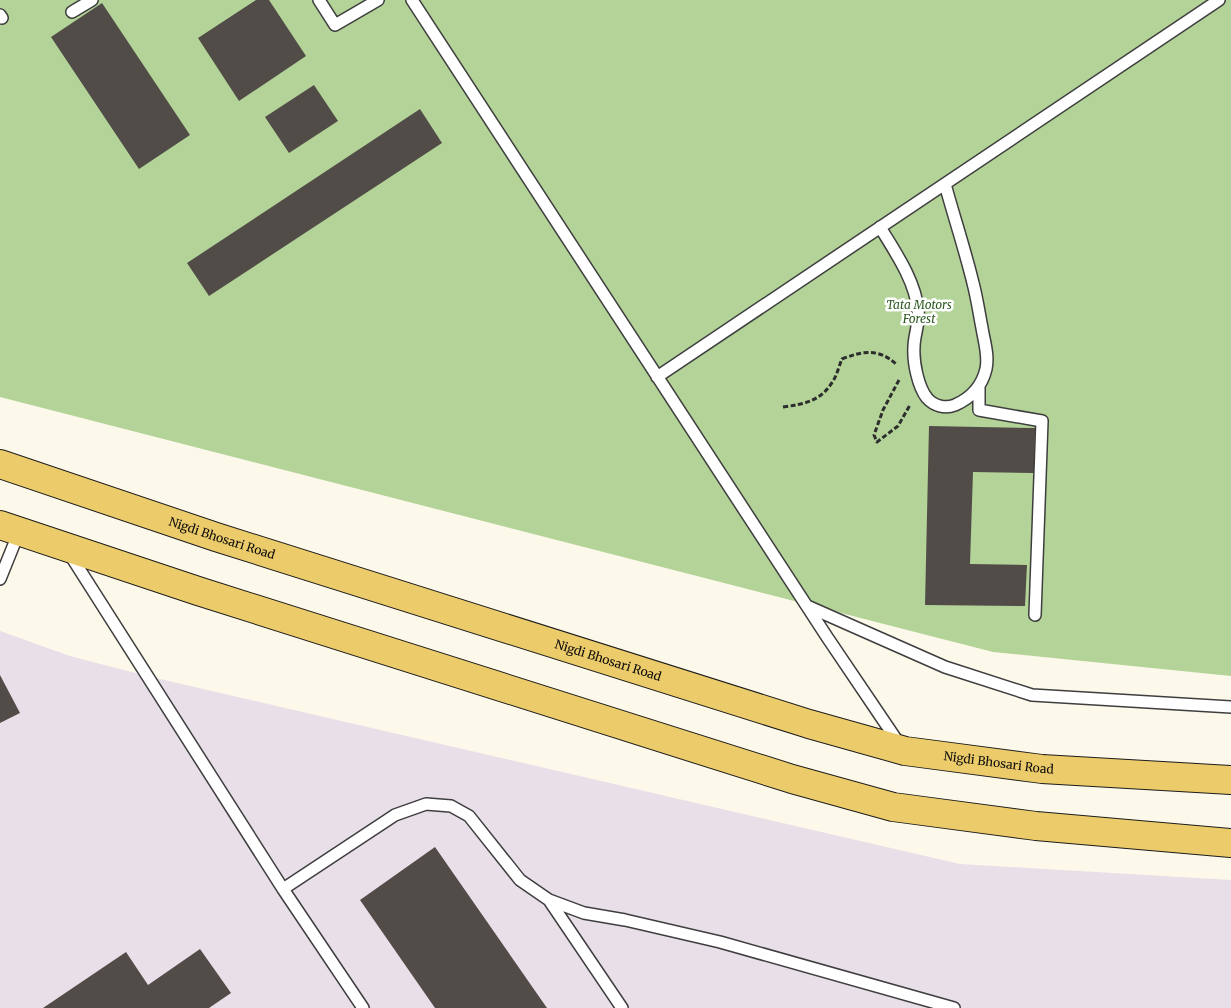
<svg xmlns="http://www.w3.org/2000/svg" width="1231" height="1008" font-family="Merriweather,serif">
	<rect width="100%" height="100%" fill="#fdf9ea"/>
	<!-- industrial -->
	<path fill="#e8dfe9" d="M 0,631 L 70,656 L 143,675 L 960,864 L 1231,880 L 1231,1008 L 0,1008 Z"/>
	<!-- forest -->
	<path fill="#b3d398" d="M 0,0 L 1231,0 L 1231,676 L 993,652 L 0,397 Z"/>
	<!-- building -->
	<path fill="#524c48" d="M 256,0 L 269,0 L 306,56 L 239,101 L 198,38 Z
		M 102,3 L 190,135 L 139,169 L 51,37 Z
		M 314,85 L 338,121 L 289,153 L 265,117 Z
		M 420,109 L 442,143 L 209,296 L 187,263 Z
		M 929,426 L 1035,428 L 1034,473 L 973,472 L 970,564 L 1027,565 L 1025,606 L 925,605 Z
		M 0,675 L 20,713 L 0,723 Z
		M 435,847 L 547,1008 L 435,1008 L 360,900 Z
		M 200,949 L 231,993 L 209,1008 L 43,1008 L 126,952 L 148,985 Z"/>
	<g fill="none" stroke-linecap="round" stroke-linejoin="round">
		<defs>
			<path id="service" d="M 319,0 L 335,25 L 378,0
				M 412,0 L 827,637 L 900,745
				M 72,12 L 92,0
				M 0,15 L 2,18
				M 880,227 C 895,252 915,280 918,310 C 920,322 914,335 914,347 C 913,362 918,387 927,398 C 934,406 945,409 955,405 C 971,398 982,386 986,369 C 989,355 984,341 982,328 C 979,313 977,298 973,283 C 965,250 954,217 945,184
				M 657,377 L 1219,0
				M 979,386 L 979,410 L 1042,421 L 1035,615
				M 69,553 L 283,889 L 363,1008
				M 0,579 L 19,532
				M 807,606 L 945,667 L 1032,695 L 1231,707
				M 283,889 L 395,815 L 426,804 L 451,806 L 469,816 L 520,880 L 549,900 L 584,913 L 625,920 L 720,942 L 954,1008
				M 549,900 L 622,1008"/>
			<g id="primary">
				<path id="s1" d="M 0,464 L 216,537 L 809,724 L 905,751 L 1042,769 L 1231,780"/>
				<path d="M 0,525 L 198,591 L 792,779 L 893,807 L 1036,826 L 1231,843"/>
			</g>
		</defs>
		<!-- service casing -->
		<use href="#service" stroke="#3e3e3e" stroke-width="14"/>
		<!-- primary casing -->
		<use href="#primary" stroke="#1c1c1c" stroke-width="30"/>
		<!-- path -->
		<path stroke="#2d2d2d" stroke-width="3" stroke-dasharray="5 2.5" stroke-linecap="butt" d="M 899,380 L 883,410 L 874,435 L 877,442 L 898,426 L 910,405
			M 783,407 C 805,404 821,401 833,381 C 837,375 839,366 842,359 C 863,351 878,348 896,364"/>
		<!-- service -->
		<use href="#service" stroke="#fff" stroke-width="11"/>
		<!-- primary -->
		<use href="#primary" stroke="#eccb6b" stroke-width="28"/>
	</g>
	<g text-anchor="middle" stroke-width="5" stroke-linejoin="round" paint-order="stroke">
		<!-- park labels -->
		<g font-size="12" font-style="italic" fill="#2f5b22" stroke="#fff">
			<text x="919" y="309">Tata Motors<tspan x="919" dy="14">Forest</tspan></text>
		</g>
		<!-- street labels -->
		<g font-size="12" fill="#0b0b0b" stroke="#fff">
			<text dy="4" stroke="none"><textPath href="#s1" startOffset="234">Nigdi Bhosari Road</textPath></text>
			<text dy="4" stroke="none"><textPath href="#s1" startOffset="639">Nigdi Bhosari Road</textPath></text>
			<text dy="4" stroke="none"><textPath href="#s1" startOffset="1044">Nigdi Bhosari Road</textPath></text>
		</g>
	</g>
</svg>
